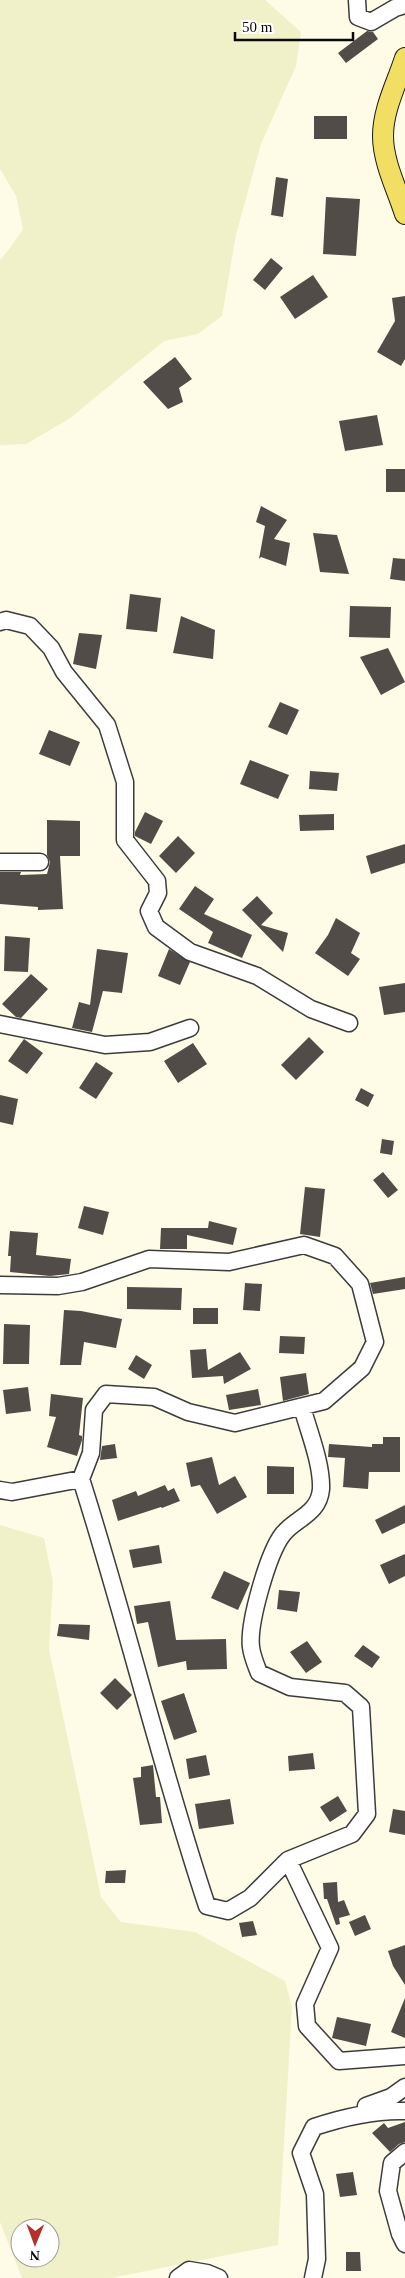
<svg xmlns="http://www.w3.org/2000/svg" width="405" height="2278" font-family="'Times New Roman',serif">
	<rect width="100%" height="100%" fill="#fefce7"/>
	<!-- farmland -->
	<path fill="#f1f1c9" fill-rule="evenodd" d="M 0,0 L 265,0 L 301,32 L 296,66 L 261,144 L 236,235 L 222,316 L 198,334 L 164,341 L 69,419 L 26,444 L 0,445 L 0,260 L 10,248 L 23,229 L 16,196 L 0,169 Z
		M 0,1525 L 44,1538 L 53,1582 L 49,1649 L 101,1897 L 121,1922 L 195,1932 L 285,1981 L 292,2007 L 278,2245 L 111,2278 L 22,2278 L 0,2222 ZM 20,2228 L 50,2228 L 50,2258 L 20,2258 Z"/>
	<!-- building -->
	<path fill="#514c47" d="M 367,31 L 373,32 L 378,39 L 346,63 L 338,53 Z
		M 314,116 L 347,116 L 347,139 L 314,139 Z
		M 276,177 L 288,179 L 283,217 L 271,215 Z
		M 326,197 L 360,199 L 356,256 L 323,254 Z
		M 271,258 L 283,268 L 265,290 L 253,280 Z
		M 313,275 L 328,297 L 295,319 L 280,297 Z
		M 405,296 L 405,359 L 401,366 L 377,352 L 395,321 L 392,298 Z
		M 175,357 L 192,379 L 179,388 L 183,402 L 168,409 L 143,382 Z
		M 377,415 L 383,445 L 345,451 L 339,421 Z
		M 386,469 L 405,469 L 405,492 L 386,492 Z
		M 261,506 L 287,520 L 274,539 L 290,543 L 286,566 L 261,557 L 259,559 L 265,526 L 256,522 Z
		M 313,533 L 337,535 L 349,574 L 320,572 Z
		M 393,558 L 405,559 L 405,581 L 390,579 Z
		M 130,594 L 161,598 L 157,632 L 126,629 Z
		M 350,606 L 391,607 L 390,638 L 349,637 Z
		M 181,616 L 215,630 L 213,659 L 173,653 Z
		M 79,633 L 102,635 L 96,669 L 73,664 Z
		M 388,648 L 405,682 L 381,695 L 360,657 Z
		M 280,702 L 299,710 L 287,735 L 268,727 Z
		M 49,730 L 80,742 L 70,766 L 39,754 Z
		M 250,760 L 289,775 L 278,799 L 240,784 Z
		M 310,771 L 339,773 L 337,791 L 309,789 Z
		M 145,812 L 163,821 L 151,844 L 135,836 L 135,832 Z
		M 334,814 L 334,830 L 300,831 L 299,815 Z
		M 47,820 L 80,821 L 80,856 L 60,856 L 63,909 L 38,910 L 38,907 L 0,904 L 0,872 L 21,872 L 20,875 L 47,874 L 50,862 L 47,855 Z
		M 178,836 L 195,853 L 176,873 L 159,856 Z
		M 405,844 L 405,863 L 371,874 L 366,856 Z
		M 195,886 L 214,899 L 204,914 L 252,935 L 242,958 L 208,943 L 213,932 L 179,909 Z
		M 257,896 L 273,913 L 261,925 L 288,933 L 283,952 L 242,910 Z
		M 336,918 L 360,933 L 351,953 L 360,959 L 348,976 L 315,953 L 328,935 Z
		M 5,936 L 30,938 L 28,972 L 4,971 Z
		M 97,949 L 128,953 L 122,993 L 103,991 L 92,1032 L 72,1028 L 79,1002 L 90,1005 Z
		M 169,949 L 190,962 L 180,985 L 158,976 Z
		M 31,974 L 48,989 L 21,1018 L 16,1017 L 2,1004 Z
		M 405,983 L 405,1012 L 384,1015 L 379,987 Z
		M 309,1037 L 324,1052 L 296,1080 L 281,1065 Z
		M 24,1039 L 43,1053 L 27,1074 L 8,1061 Z
		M 193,1043 L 207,1064 L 178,1083 L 164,1061 Z
		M 96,1062 L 113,1073 L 96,1099 L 79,1088 Z
		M 361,1088 L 374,1095 L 368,1107 L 355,1100 Z
		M 0,1095 L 18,1099 L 13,1125 L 0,1122 Z
		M 382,1139 L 394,1141 L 392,1155 L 380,1153 Z
		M 383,1172 L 398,1190 L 388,1198 L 373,1180 Z
		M 305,1187 L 325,1189 L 320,1237 L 300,1234 Z
		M 84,1206 L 109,1212 L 103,1235 L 78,1228 Z
		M 209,1221 L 237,1228 L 233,1245 L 187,1235 L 187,1249 L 160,1249 L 161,1228 L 208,1228 Z
		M 10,1231 L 38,1233 L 36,1255 L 71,1259 L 69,1274 L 50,1276 L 10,1272 L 11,1256 L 8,1256 Z
		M 405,1277 L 405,1289 L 373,1294 L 370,1283 Z
		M 245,1283 L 262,1284 L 260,1311 L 243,1310 Z
		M 127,1287 L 182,1288 L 181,1310 L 127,1309 Z
		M 193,1308 L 218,1308 L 218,1324 L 193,1324 Z
		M 64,1310 L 81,1311 L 122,1319 L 116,1348 L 84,1342 L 81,1365 L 60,1365 Z
		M 4,1324 L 30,1325 L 29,1364 L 3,1364 Z
		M 280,1336 L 305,1337 L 304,1354 L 279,1353 Z
		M 206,1349 L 208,1370 L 240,1352 L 251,1369 L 224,1384 L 223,1376 L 192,1378 L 190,1350 Z
		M 136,1355 L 152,1365 L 144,1379 L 128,1369 Z
		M 306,1373 L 309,1394 L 283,1401 L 280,1377 Z
		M 28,1387 L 31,1411 L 6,1414 L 3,1390 Z
		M 258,1389 L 261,1405 L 229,1410 L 226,1395 Z
		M 51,1394 L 83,1398 L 79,1435 L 82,1436 L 82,1440 L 77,1456 L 47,1447 L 56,1417 L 49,1416 Z
		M 383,1437 L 400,1437 L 400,1472 L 369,1472 L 368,1489 L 343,1487 L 345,1458 L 328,1457 L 329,1444 L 372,1447 L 372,1444 L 383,1444 Z
		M 115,1444 L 117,1458 L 100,1460 L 102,1446 Z
		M 212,1457 L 219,1485 L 235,1476 L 247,1497 L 217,1514 L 200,1485 L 191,1487 L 186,1463 Z
		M 267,1466 L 294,1467 L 294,1494 L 267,1494 Z
		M 165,1485 L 168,1491 L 174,1488 L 180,1501 L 162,1508 L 161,1507 L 118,1521 L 112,1500 L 136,1491 L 138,1496 Z
		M 405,1505 L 405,1523 L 382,1534 L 375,1520 Z
		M 159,1545 L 162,1563 L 133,1568 L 129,1550 Z
		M 405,1554 L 405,1576 L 389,1584 L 380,1565 Z
		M 224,1571 L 250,1583 L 238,1610 L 211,1598 Z
		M 279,1590 L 300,1592 L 297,1612 L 277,1609 Z
		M 170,1601 L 176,1640 L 226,1639 L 227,1669 L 187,1670 L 186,1661 L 158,1667 L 148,1622 L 137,1624 L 134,1606 Z
		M 59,1624 L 90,1625 L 89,1640 L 57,1636 Z
		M 307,1641 L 322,1662 L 306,1673 L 290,1652 Z
		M 363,1645 L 380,1657 L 372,1668 L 354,1656 Z
		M 115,1678 L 132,1695 L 117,1710 L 100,1693 Z
		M 184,1693 L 197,1732 L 174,1740 L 161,1701 Z
		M 313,1753 L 315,1769 L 289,1771 L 288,1756 Z
		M 206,1755 L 210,1775 L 189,1779 L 186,1759 Z
		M 153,1765 L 156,1797 L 160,1797 L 162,1823 L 140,1825 L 133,1778 L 141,1777 L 141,1767 Z
		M 338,1796 L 347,1811 L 330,1822 L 320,1807 Z
		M 230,1799 L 234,1824 L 199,1829 L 195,1804 Z
		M 393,1809 L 405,1811 L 405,1835 L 389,1832 Z
		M 126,1870 L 125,1883 L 105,1883 L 106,1871 Z
		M 337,1882 L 338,1902 L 344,1900 L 350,1915 L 339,1918 L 340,1924 L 336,1925 L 327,1899 L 324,1899 L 323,1883 Z
		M 365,1915 L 371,1929 L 355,1936 L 349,1922 Z
		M 253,1921 L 257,1935 L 242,1937 L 239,1923 Z
		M 405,1945 L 405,1985 L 393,1966 L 388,1951 Z
		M 405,1998 L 405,2038 L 391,2032 Z
		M 337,2017 L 371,2024 L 366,2046 L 332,2038 Z
		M 405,2122 L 405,2142 L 399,2144 L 390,2152 L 372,2133 L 384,2123 L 388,2128 Z
		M 353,2172 L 357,2195 L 340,2197 L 336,2174 Z
		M 346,2252 L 360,2252 L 361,2271 L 346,2271 Z"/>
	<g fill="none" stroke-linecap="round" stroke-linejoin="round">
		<defs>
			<path id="minor" d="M 357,0 L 358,17 L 371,22 L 395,8 L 405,5
				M 0,622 L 6,620 L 30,626 L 51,648 L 64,672 L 107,725 L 125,782 L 125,840 L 157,881 L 158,893 L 149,911 L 156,927 L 190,952 L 257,976 L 311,1009 L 349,1023
				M 0,862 L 40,862
				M 0,1024 L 105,1045 L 150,1042 L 190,1028
				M 0,1285 L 58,1286 L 82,1282 L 149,1259 L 229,1262 L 304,1245 L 335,1256 L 360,1284 L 375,1342 L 362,1368 L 324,1401 L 235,1423 L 188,1412 L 154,1397 L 106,1394 L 94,1410 L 91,1453 L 81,1479 L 12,1492 L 0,1490
				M 81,1479 C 126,1620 160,1765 207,1906 L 228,1911 L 250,1898 L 288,1860 L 352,1834 L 367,1814 L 361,1707 L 345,1693 L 290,1687 L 259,1673 C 256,1665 252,1656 251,1647 C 248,1624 268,1553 283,1534 C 296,1518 319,1514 321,1489 C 322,1464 309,1432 302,1407
				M 288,1860 L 330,1948 L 305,2004 L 307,2026 L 339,2061 L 405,2056
				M 366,2106 L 391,2097 L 405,2087
				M 405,2152 L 392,2163 L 388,2191 L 400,2234 L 405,2244
				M 178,2278 L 189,2270 L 207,2273 L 219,2278
				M 313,2278 L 317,2259 L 315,2194 L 301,2153 L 314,2127 C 344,2117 373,2110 405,2111"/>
			<path id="major" d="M 405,58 C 397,83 383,109 383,136 C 383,162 397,189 405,214"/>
		</defs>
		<!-- minor casing -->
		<use href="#minor" stroke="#3c3c3c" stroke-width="19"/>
		<!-- major casing -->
		<use href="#major" stroke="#1a1a1a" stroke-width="22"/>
		<!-- minor -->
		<use href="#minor" stroke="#fff" stroke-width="16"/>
		<!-- major -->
		<use href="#major" stroke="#f1de63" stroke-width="20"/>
	</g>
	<!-- north arrow -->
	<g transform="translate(35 2243) rotate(181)"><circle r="24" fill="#ffffff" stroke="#9d9d9d"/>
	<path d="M0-4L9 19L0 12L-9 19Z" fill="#b1322a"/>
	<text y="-8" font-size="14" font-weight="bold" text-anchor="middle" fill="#090909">N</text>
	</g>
	<!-- scale -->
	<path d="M235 32v8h118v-8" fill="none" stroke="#090909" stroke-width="2.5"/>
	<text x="242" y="32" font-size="15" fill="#090909" stroke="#ffffff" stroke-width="4" paint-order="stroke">50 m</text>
</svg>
